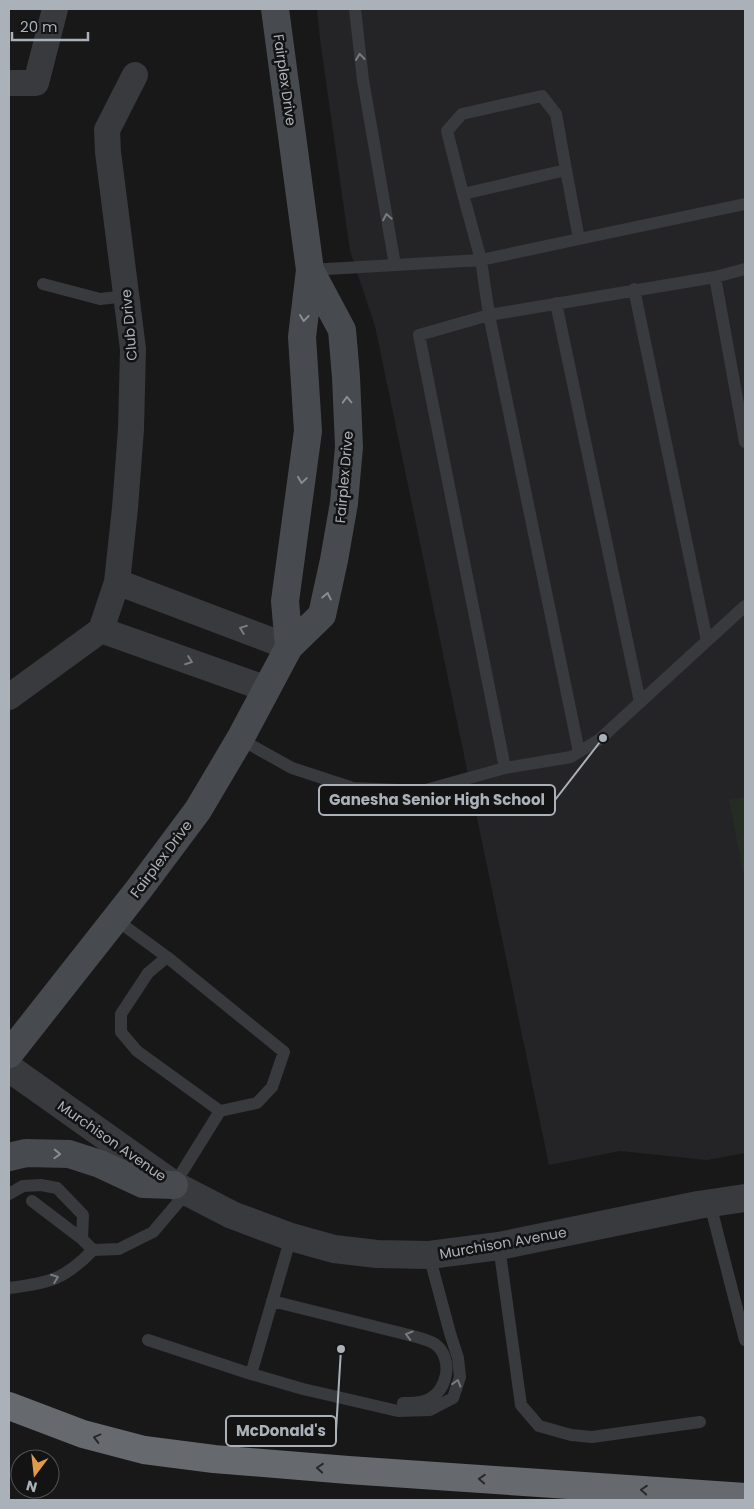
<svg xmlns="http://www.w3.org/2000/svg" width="754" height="1509" font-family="Poppins,sans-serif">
	<rect width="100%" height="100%" fill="#181819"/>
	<!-- built -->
	<path fill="#242426" d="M 317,9 L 745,9 L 745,1153 L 707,1160 L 620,1151 L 549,1165 L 375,326 L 350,251 L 320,39 Z"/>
	<!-- garden -->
	<path fill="#242c24" d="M 745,797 L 745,882 L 729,800 Z"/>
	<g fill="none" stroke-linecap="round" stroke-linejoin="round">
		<!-- service -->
		<path stroke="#393a3e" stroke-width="12" d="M 355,9 L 363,80 L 395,265
			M 566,170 L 579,239 L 481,260 L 463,194 Z
			M 463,194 L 447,131 L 462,114 L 542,96 L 556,114 L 566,170
			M 579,239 L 745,204
			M 715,277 L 745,442
			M 43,284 L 100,299 L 127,296
			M 634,289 L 707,641
			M 556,303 L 640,702
			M 240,739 L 292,768 L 353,788 L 422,791 L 505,768 L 419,335 L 489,315 L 481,260 L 310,270
			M 579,752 L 489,315 L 715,277 L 745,269
			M 505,768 L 571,757 L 600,739 L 745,606
			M 115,919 L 167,957 L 148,973 L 121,1014 L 121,1032 L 137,1051 L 220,1111 L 174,1185
			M 167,957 L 284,1052 L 272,1087 L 257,1103 L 220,1111
			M 9,1194 L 23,1186 L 41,1185 L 57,1188 L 83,1215 L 82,1239
			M 32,1201 L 82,1239 L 93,1250 L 119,1249 L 153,1232 L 187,1192
			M 710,1204 L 745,1340
			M 291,1237 L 251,1374 L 303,1389 L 398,1411 L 430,1410 L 453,1398 L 460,1377 L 458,1358 L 450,1333 L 429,1255
			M 499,1246 L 521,1405 L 539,1426 L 571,1435 L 592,1437 L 700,1422
			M 9,1288 C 49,1283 64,1280 93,1250
			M 272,1301 L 413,1336 C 420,1338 429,1340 435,1344 C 454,1358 448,1392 427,1400 C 419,1403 411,1403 403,1403
			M 148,1340 L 251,1374"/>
		<!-- minor -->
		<path stroke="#393a3e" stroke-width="26" d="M 9,83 L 36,83 L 55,9
			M 117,582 L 289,647
			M 101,630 L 267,689
			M 9,697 L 101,630 L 117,582 L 125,508 L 131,429 L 133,349 L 108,152 L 107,130 L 135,75"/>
		<!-- tertiary -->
		<path stroke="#393a3e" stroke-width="28" d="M 9,1068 L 174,1185 L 232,1215 L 291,1237 L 334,1249 L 377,1254 L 429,1255 L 499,1246 L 698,1205 L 745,1198"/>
		<!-- secondary -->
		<path stroke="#474a4e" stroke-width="28" d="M 275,9 L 310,270 L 302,337 L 308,431 L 285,601 L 289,647
			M 9,1054 L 139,889 L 198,810 L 240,739 L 289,647 L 322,615 L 334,560 L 344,503 L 349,447 L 346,377 L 342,330 L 310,270
			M 9,1157 L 26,1153 L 69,1154 L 100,1164 L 143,1184 L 174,1185"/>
		<!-- motorway -->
		<path stroke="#66696e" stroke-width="28" d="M 9,1406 L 83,1434 L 144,1450 L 214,1459 L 348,1470 L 745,1497"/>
	</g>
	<!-- one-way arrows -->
	<defs><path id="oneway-chevron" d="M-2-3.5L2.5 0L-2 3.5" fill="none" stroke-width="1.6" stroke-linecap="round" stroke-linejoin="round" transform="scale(1.25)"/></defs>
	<g stroke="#787b81">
		<use href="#oneway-chevron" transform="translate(360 57) rotate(-96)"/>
		<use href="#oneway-chevron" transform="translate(387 217) rotate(-100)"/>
		<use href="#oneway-chevron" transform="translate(243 629) rotate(-159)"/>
		<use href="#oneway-chevron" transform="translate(189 661) rotate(20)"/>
		<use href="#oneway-chevron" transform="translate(55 1278) rotate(-21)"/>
		<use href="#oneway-chevron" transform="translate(409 1335) rotate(-164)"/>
		<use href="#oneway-chevron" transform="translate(457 1383) rotate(-73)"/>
	</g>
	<g stroke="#888d93">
		<use href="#oneway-chevron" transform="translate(304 318) rotate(97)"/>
		<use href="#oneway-chevron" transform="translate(347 400) rotate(-92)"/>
		<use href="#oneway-chevron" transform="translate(302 480) rotate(98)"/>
		<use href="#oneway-chevron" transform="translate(327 596) rotate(-78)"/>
		<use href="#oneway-chevron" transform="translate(57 1154) rotate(2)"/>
	</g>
	<g stroke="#28282a">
		<use href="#oneway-chevron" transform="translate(97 1438) rotate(-165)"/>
		<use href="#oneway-chevron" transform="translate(320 1468) rotate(-175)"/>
		<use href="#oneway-chevron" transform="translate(482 1479) rotate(-176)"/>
		<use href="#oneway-chevron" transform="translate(644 1490) rotate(-176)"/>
	</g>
	<g text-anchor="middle" stroke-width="5" stroke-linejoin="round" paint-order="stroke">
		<!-- street labels -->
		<g font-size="14" fill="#abb1b8" stroke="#131314">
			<text transform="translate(285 80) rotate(82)" y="5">Fairplex Drive</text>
			<text transform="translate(129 325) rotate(-95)" y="5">Club Drive</text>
			<text transform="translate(344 477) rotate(-85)" y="5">Fairplex Drive</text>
			<text transform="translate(161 859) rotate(-53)" y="5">Fairplex Drive</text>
			<text transform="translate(112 1141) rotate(35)" y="5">Murchison Avenue</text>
			<text transform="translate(503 1243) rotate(-10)" y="5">Murchison Avenue</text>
		</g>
	</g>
	<!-- callouts -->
	<path fill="none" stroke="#abb1b8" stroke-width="2" d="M603 738L555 800M341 1349L336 1431"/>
	<g fill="#abb1b8" stroke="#131314" stroke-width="2">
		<circle cx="603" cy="738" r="5"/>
		<circle cx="341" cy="1349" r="5"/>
	</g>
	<g fill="#131314" stroke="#abb1b8" stroke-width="2">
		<rect x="319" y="785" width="236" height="30" rx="5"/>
		<rect x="226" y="1416" width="110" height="30" rx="5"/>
	</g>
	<g font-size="15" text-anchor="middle" font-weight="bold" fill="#abb1b8">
		<text x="437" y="805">Ganesha Senior High School</text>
		<text x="281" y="1436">McDonald's</text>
	</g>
	<!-- border -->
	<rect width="754" height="1509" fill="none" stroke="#abb1b8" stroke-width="20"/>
	<!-- north arrow -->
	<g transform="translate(35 1474) rotate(195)"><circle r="24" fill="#131314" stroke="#505256"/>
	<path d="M0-4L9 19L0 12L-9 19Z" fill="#df9b4a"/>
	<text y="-8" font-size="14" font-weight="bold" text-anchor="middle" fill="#abb1b8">N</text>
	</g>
	<!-- scale -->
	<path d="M12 32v8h76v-8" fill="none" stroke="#abb1b8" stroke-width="2.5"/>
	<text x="20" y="32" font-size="15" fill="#abb1b8" stroke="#131314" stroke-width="4" paint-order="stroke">20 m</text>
</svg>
